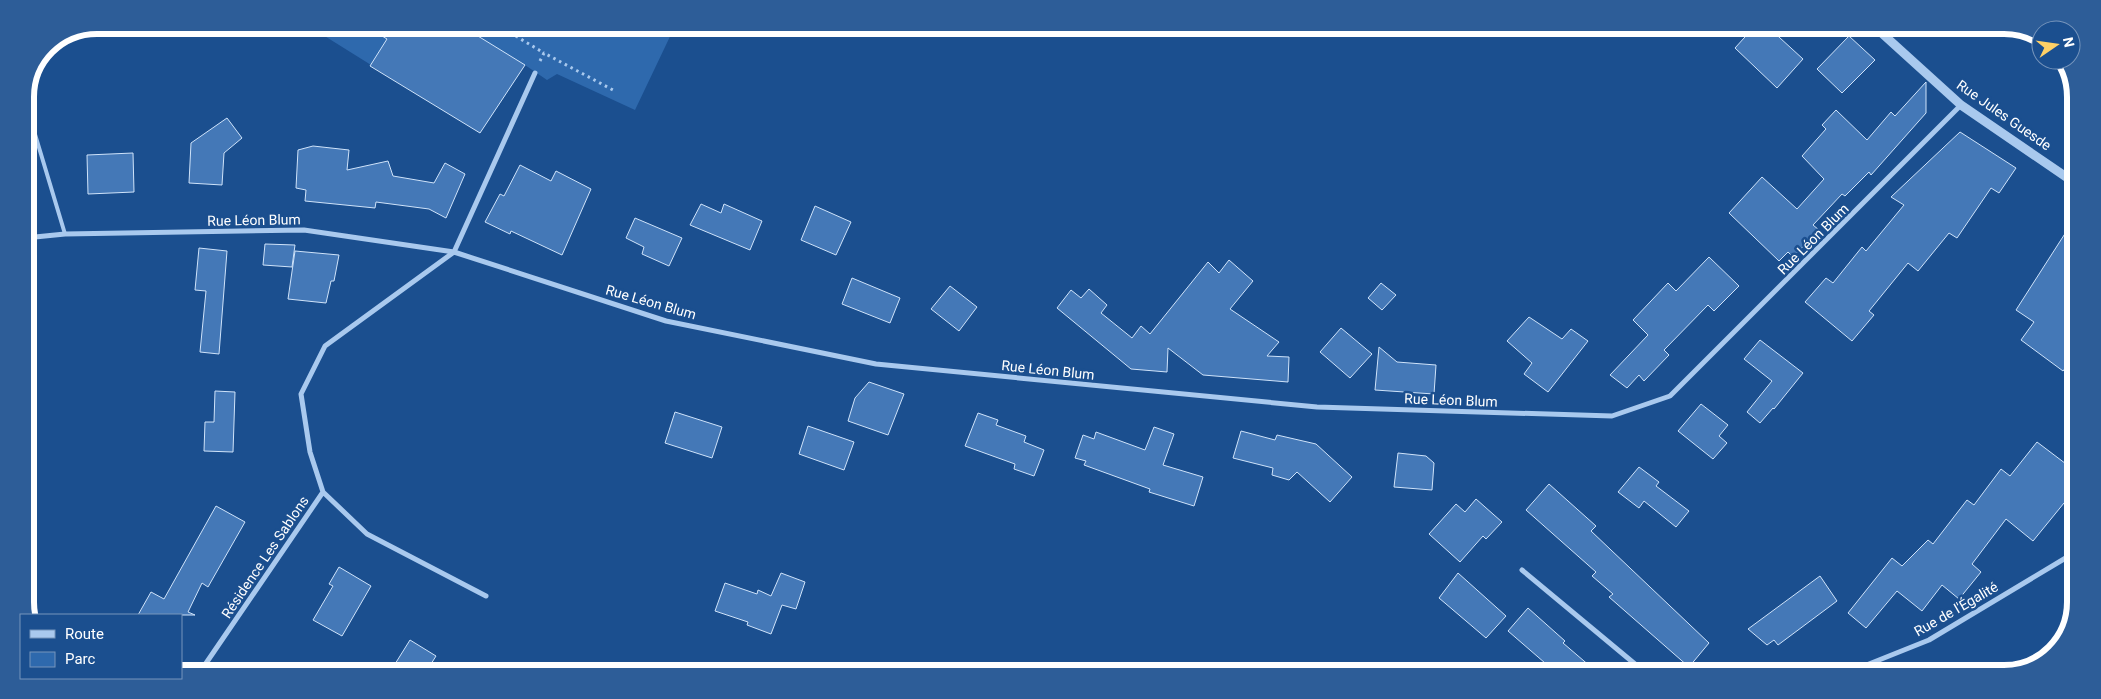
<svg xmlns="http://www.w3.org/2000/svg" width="2101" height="699" font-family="Roboto,sans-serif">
	<rect width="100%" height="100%" fill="#1b4f8f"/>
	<!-- green -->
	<path fill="#2e69ad" d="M 307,25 L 675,26 L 635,110 L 557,74 L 547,80 L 525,65 L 480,133 Z"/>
	<!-- building -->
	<path fill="#4478b7" stroke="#cfe3fa" d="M 364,25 L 460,25 L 525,65 L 480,133 L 370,66 L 387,39 Z
		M 1754,27 L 1768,27 L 1803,59 L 1777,88 L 1735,48 Z
		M 1849,36 L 1875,60 L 1842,93 L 1817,69 Z
		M 1926,82 L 1926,113 L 1871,175 L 1869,172 L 1845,196 L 1842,194 L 1813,225 L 1819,230 L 1793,257 L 1788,252 L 1779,261 L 1729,213 L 1762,177 L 1797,209 L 1824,179 L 1802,156 L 1826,129 L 1822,125 L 1836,110 L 1867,140 L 1891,112 L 1895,116 Z
		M 227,118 L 242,138 L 224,153 L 222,185 L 189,183 L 191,143 Z
		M 1960,132 L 2016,168 L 1999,193 L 1991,188 L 1957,238 L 1949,233 L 1918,271 L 1908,263 L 1869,311 L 1874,315 L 1852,341 L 1805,302 L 1826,278 L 1833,283 L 1862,247 L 1866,251 L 1904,205 L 1891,197 Z
		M 313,146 L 349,150 L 347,170 L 388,161 L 393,176 L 434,183 L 445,163 L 465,174 L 446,218 L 429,209 L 376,202 L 375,208 L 305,201 L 306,190 L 296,188 L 298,150 Z
		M 133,153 L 134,192 L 88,194 L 87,155 Z
		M 520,165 L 551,181 L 556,171 L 591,189 L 562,255 L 511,231 L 510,234 L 485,222 L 500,194 L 504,196 Z
		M 701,204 L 721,213 L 724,204 L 762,221 L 750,250 L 690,225 Z
		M 815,206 L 851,222 L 836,255 L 801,240 Z
		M 635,218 L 682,238 L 669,266 L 642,254 L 644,247 L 626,238 Z
		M 2075,218 L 2075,356 L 2063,371 L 2021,340 L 2034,322 L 2016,310 Z
		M 265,244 L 295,245 L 292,267 L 263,265 Z
		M 199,248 L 227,251 L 219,354 L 200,352 L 206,291 L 195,290 Z
		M 295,251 L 339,255 L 334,281 L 331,281 L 326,303 L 288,299 Z
		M 1709,257 L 1739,286 L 1714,311 L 1708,305 L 1664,350 L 1669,355 L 1644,381 L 1639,375 L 1627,388 L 1610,375 L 1648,335 L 1633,320 L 1668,283 L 1676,291 Z
		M 1229,260 L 1253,281 L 1230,309 L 1279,342 L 1267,356 L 1289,357 L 1288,382 L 1203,375 L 1168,348 L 1167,372 L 1131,369 L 1057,308 L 1071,290 L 1081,298 L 1089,289 L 1107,305 L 1101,313 L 1132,338 L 1141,326 L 1150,334 L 1208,262 L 1219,273 Z
		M 852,278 L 900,298 L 890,323 L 842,304 Z
		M 1381,283 L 1396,295 L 1382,310 L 1368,298 Z
		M 950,286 L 977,307 L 959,331 L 931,309 Z
		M 1529,317 L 1562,339 L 1571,329 L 1588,341 L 1548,392 L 1524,374 L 1532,363 L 1507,341 Z
		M 1341,328 L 1372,354 L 1350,378 L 1320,352 Z
		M 1760,340 L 1803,373 L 1774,409 L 1773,408 L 1760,423 L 1747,412 L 1772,381 L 1744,359 Z
		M 1379,347 L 1397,362 L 1436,365 L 1434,394 L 1375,390 Z
		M 869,382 L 904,394 L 888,435 L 848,421 L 855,398 Z
		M 215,391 L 235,392 L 233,452 L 204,451 L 205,422 L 214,422 Z
		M 1701,404 L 1728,425 L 1719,436 L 1727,443 L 1713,459 L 1678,431 Z
		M 675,412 L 722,427 L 712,458 L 665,443 Z
		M 978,413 L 998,420 L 996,425 L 1026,436 L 1024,442 L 1044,450 L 1034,476 L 1014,469 L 1015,464 L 965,446 Z
		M 808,426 L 854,442 L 844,470 L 799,454 Z
		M 1154,427 L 1174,434 L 1163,465 L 1203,477 L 1194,506 L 1149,492 L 1150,489 L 1084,465 L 1086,461 L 1075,458 L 1083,435 L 1094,439 L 1096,432 L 1145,450 Z
		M 1241,431 L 1275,440 L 1277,435 L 1316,444 L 1352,477 L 1330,502 L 1297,472 L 1289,480 L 1272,475 L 1273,468 L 1233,458 Z
		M 2037,442 L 2074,470 L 2074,510 L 2064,503 L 2033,541 L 2006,519 L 1972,564 L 1981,572 L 1959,599 L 1942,585 L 1922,611 L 1897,591 L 1866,628 L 1848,613 L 1892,558 L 1902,566 L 1928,540 L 1933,544 L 1967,500 L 1974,505 L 2001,469 L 2010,476 Z
		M 1398,453 L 1426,456 L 1434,463 L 1432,490 L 1394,487 Z
		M 1639,467 L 1659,482 L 1656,486 L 1689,511 L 1676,527 L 1644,501 L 1639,508 L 1618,492 Z
		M 1549,484 L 1596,526 L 1591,531 L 1709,643 L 1689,667 L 1609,597 L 1613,594 L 1592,576 L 1596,572 L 1526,510 Z
		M 1476,499 L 1502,522 L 1486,539 L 1483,536 L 1460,562 L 1429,534 L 1456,504 L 1465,512 Z
		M 216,506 L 245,522 L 208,587 L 202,583 L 188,612 L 195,615 L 138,615 L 151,592 L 164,599 Z
		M 339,567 L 371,586 L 342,636 L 313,620 L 333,586 L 329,584 Z
		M 781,573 L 805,582 L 796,609 L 782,605 L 771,634 L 747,625 L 748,622 L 715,611 L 725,583 L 757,594 L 758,590 L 771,596 Z
		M 1458,573 L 1506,616 L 1486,638 L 1439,598 Z
		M 1820,576 L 1837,601 L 1778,645 L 1774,640 L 1767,645 L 1748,629 Z
		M 1528,608 L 1565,641 L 1563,643 L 1598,673 L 1537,673 L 1545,663 L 1508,631 Z
		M 410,640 L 436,656 L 426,672 L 390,672 Z"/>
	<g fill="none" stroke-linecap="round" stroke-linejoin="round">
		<!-- path -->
		<path stroke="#a9c9ee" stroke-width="3" stroke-dasharray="2.5 4" stroke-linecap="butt" d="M 499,26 L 544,53
			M 540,61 L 544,53 L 613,90"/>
		<!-- service -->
		<path stroke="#a9c9ee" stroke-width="4" d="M 25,101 L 65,234"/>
		<!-- minor -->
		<path stroke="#a9c9ee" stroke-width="5" d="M 25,238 L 65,234 L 304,230 L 454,252 L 666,321 L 876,364 L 1317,407 L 1612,416 L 1670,396 L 1961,105
			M 323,492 L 367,534 L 486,596
			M 1522,570 L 1647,674
			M 200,672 L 323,492 L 310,452 L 301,394 L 325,346 L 454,252 L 535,73
			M 1844,674 L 1929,640 L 2074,553"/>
		<!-- tertiary -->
		<path stroke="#a9c9ee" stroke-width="9" d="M 1875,27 L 1961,105 L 2075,183"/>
	</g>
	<g text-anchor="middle" stroke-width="5" stroke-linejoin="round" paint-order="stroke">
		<!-- street labels -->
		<g font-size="14" fill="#fff" stroke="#1b4f8f">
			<text transform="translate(2004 115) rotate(35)" y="5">Rue Jules Guesde</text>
			<text transform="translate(254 220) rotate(-1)" y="5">Rue Léon Blum</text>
			<text transform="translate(1813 239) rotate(-45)" y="5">Rue Léon Blum</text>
			<text transform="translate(651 302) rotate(16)" y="5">Rue Léon Blum</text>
			<text transform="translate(1048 370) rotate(6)" y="5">Rue Léon Blum</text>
			<text transform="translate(1451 400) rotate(2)" y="5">Rue Léon Blum</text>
			<text transform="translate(265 557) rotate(-56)" y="5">Résidence Les Sablons</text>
			<text transform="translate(1956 609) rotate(-30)" y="5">Rue de l'Égalité</text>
		</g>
	</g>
	<!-- crop -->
	<path d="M0 0H2101V699H0ZM97 34H2004A63 63 0 0 1 2067 97V602A63 63 0 0 1 2004 665H97A63 63 0 0 1 34 602V97A63 63 0 0 1 97 34Z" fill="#2d5d98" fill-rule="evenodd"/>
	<path fill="none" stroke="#fff" stroke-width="6" d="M97 34H2004A63 63 0 0 1 2067 97V602A63 63 0 0 1 2004 665H97A63 63 0 0 1 34 602V97A63 63 0 0 1 97 34Z"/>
	<!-- legend -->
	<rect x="20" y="614" width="162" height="65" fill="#1b4f8f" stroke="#7695bc"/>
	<rect x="30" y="630" width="25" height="8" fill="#a9c9ee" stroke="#7695bc"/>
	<text x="65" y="639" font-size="15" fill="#ffffff">Route</text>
	<rect x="30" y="652" width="25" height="15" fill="#2e69ad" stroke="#7695bc"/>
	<text x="65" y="664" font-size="15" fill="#ffffff">Parc</text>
	<!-- north arrow -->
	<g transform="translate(2056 45) rotate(77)"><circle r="24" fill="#1b4f8f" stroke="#7695bc"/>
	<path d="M0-4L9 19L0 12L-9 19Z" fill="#ffd166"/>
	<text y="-8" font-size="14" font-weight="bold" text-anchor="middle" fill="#ffffff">N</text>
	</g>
</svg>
